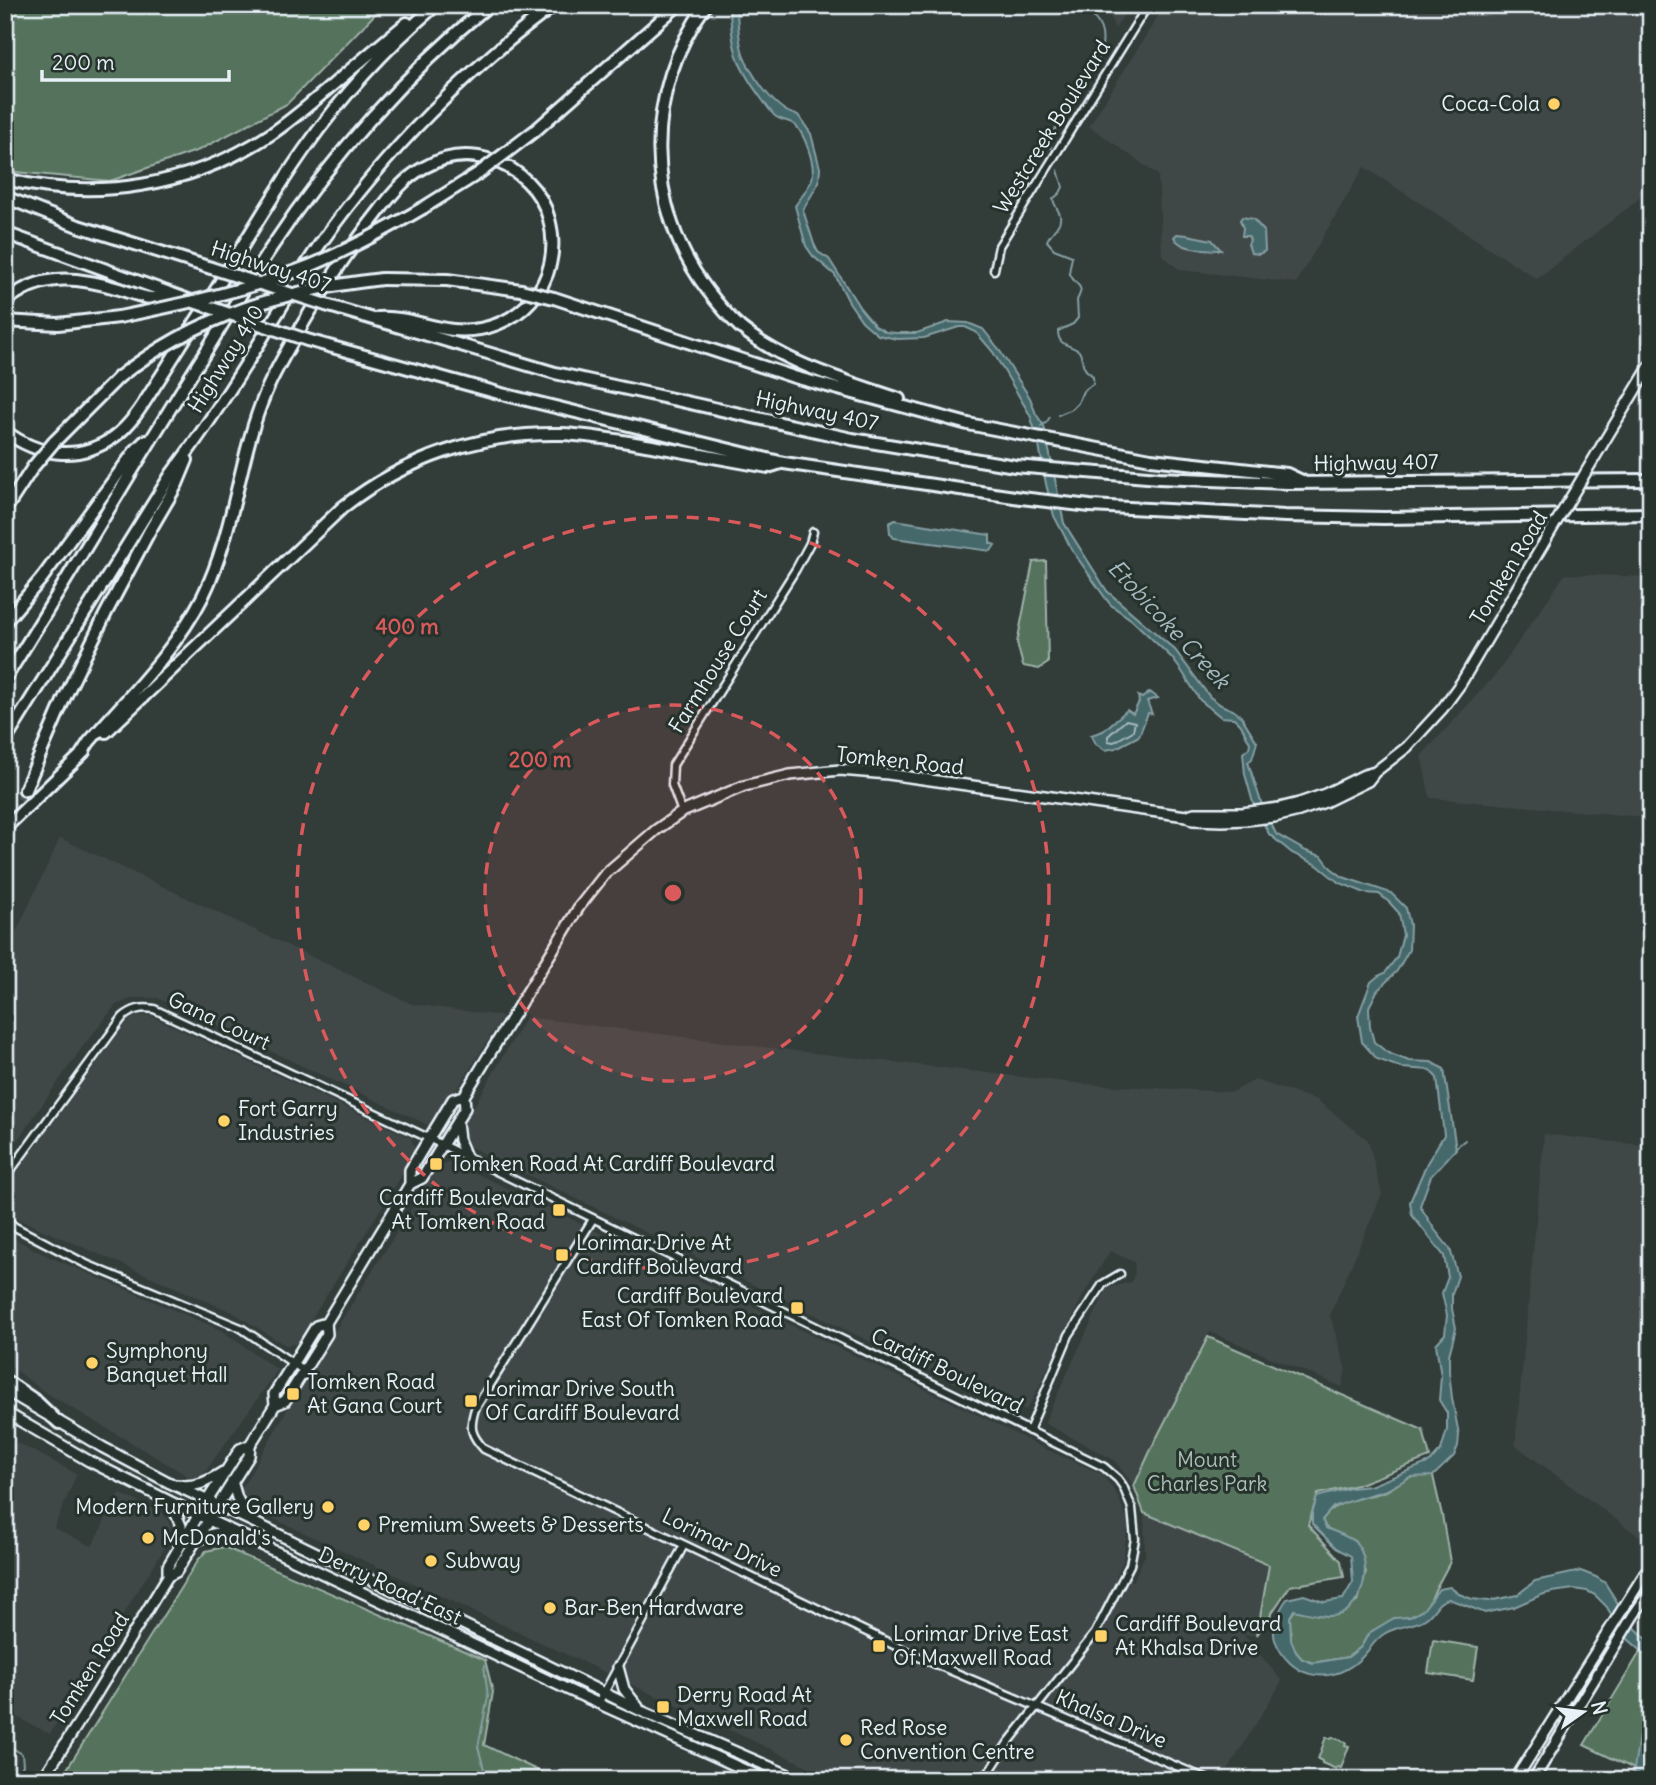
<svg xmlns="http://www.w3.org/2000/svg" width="1656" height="1785" font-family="Delius,sans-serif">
	<rect width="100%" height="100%" fill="#323c39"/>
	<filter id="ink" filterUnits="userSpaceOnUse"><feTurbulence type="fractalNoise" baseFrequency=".0143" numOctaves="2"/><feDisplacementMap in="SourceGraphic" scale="14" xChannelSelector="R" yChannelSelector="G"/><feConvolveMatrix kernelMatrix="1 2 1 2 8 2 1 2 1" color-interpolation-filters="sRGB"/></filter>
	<g filter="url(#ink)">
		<!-- built -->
		<path fill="#404647" d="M 1101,5 L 1130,5 L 1115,29 L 1109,15 Z
			M 1165,5 L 1651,5 L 1651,187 L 1634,203 L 1537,279 L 1364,167 L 1296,283 L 1180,270 L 1162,255 L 1158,175 L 1089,126 Z
			M 1565,574 L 1651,577 L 1651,808 L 1643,817 L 1430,798 L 1421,756 L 1497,673 Z
			M 60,838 L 412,1004 L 503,1016 L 458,1088 L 451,1093 L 428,1125 L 157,998 L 134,998 L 116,1005 L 84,1045 L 5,1158 L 5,956 Z
			M 149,1015 L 411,1138 L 416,1153 L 296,1344 L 285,1345 L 232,1312 L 20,1220 L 6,1207 L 6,1187 L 129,1019 L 137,1016 Z
			M 526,1017 L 771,1048 L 1084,1084 L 1232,1092 L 1255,1080 L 1317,1100 L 1368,1140 L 1382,1194 L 1330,1315 L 1346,1369 L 1342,1387 L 1210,1332 L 1154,1443 L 1134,1486 L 1114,1460 L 1044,1423 L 1107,1288 L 1131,1282 L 1135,1273 L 1134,1262 L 1110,1251 L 1083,1296 L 1033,1399 L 1026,1410 L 1001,1404 L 957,1384 L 470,1147 L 463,1135 L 464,1123 Z
			M 1544,1134 L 1651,1146 L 1651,1541 L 1649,1544 L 1515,1445 Z
			M 451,1161 L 995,1423 L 1039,1446 L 1102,1474 L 1117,1494 L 1128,1522 L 1123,1562 L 1116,1577 L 1133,1581 L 1145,1555 L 1144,1513 L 1270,1565 L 1257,1635 L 1244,1635 L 1282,1681 L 1225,1775 L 1234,1780 L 837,1780 L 246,1506 L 241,1489 L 315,1362 L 439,1165 Z
			M 5,1233 L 41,1253 L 221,1330 L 278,1370 L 198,1482 L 43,1391 L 5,1362 Z
			M 5,1439 L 24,1446 L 77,1474 L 54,1528 L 92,1546 L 119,1493 L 163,1513 L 171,1526 L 169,1540 L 150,1572 L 145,1579 L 50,1734 L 5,1711 Z
			M 5,1750 L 18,1758 L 7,1780 L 5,1780 Z"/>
		<!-- green -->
		<path fill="#55735b" stroke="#9eb2aa" stroke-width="2" d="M 5,5 L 384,5 L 287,104 L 199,150 L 110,181 L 5,171 Z
			M 1046,561 L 1048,663 L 1039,669 L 1023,666 L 1017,643 L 1033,562 Z
			M 1208,1337 L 1423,1430 L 1430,1457 L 1357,1485 L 1318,1494 L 1308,1525 L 1341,1561 L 1344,1577 L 1290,1586 L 1257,1635 L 1269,1565 L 1144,1513 L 1134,1486 L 1154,1443 Z
			M 1433,1476 L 1442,1515 L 1450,1562 L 1435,1590 L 1430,1602 L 1424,1612 L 1410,1617 L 1394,1619 L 1369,1633 L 1361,1647 L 1348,1657 L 1313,1663 L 1302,1659 L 1296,1652 L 1291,1640 L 1290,1617 L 1295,1610 L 1332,1615 L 1337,1614 L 1358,1601 L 1366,1572 L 1354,1541 L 1326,1528 L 1322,1520 C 1336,1498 1364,1499 1386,1491 C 1395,1487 1402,1479 1410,1477 C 1417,1475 1426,1476 1433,1476 Z
			M 224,1547 L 485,1660 L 493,1692 L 484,1745 L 558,1780 L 60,1780 L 198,1560 L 206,1551 Z
			M 1651,1634 L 1651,1777 L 1584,1745 Z
			M 1433,1640 L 1478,1647 L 1473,1680 L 1428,1673 Z
			M 1326,1737 L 1331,1739 L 1332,1737 L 1346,1742 L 1345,1745 L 1349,1746 L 1341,1768 L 1337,1767 L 1336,1769 L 1322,1763 L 1322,1761 L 1318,1759 Z"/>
		<!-- water -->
		<path fill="#45686b" stroke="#869fa3" stroke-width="2" d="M 729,5 L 736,5 C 738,20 738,36 742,50 C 746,69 777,114 798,115 L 811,134 L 820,168 L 819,182 L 803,210 L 814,244 L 818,252 L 829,259 L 860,308 L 875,326 L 886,332 L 896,333 L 917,333 L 948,322 L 968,323 L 983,329 L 998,348 L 1030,398 L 1036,414 L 1044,426 L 1064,523 L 1107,591 L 1175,650 L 1210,697 L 1221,705 L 1233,710 L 1241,716 L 1257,742 L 1252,759 L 1248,762 L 1261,802 L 1276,834 L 1306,851 L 1322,856 L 1331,868 L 1343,877 L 1391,893 L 1406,908 L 1410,925 L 1409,950 L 1397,971 L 1377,991 L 1369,1007 L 1370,1027 L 1374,1042 L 1388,1053 L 1409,1061 L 1431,1062 L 1444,1069 L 1456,1149 L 1431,1176 L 1420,1206 L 1435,1230 L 1450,1249 L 1458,1276 L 1452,1294 L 1452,1309 L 1456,1328 L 1449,1355 L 1449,1371 L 1452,1398 L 1459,1435 L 1458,1446 L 1454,1456 L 1433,1476 L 1410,1477 L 1387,1490 L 1359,1498 L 1333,1507 L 1322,1520 L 1326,1528 C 1335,1532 1348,1536 1355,1542 C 1374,1561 1364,1608 1338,1615 C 1324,1618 1308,1613 1294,1610 L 1290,1617 L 1291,1640 L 1296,1652 L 1302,1659 L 1313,1663 L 1348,1657 L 1361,1647 L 1369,1633 L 1394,1618 L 1410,1617 L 1423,1610 L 1439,1589 L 1450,1587 L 1459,1594 L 1472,1599 L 1489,1601 L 1517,1595 L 1535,1581 L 1581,1571 L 1596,1577 L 1605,1583 L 1631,1624 L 1651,1643 L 1651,1659 L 1621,1633 L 1607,1607 L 1595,1595 L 1587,1591 L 1574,1589 L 1552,1592 L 1541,1595 L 1514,1607 L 1485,1613 L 1449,1599 C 1437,1600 1435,1613 1425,1619 C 1412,1627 1397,1625 1384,1634 C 1374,1640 1368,1653 1358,1661 C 1328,1687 1289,1677 1275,1640 C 1271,1628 1280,1608 1287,1599 L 1304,1595 L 1324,1602 L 1343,1599 L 1353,1582 L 1351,1556 L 1336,1548 L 1312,1524 L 1312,1514 L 1317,1497 L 1350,1488 L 1370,1486 L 1430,1462 L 1441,1450 L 1447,1430 L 1447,1413 L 1439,1400 L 1441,1376 L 1436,1344 L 1445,1334 L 1447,1315 L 1442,1293 L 1448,1277 L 1444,1256 L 1412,1215 L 1410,1202 L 1427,1163 L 1444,1135 L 1437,1078 L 1430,1070 L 1402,1068 L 1377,1059 L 1362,1042 L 1358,1016 L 1371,982 L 1378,976 L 1385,973 L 1397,957 L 1403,935 L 1399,913 L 1389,902 L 1379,894 L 1365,893 L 1338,882 L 1317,865 L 1292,853 L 1269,834 L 1253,803 L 1245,774 L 1243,753 L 1249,748 L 1250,743 L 1241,725 L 1234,718 L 1221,717 L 1200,700 L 1183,673 L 1172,658 L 1132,620 L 1111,605 L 1106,599 L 1072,550 L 1054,516 L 1046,484 L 1038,440 L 1030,415 L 993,352 L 976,332 L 965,327 L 959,327 L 924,338 L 897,339 L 878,335 L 871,329 L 862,321 L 849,302 L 835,275 L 813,256 L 806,246 L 795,206 C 800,199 809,187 812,179 C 816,166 805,134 795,125 C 789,120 781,121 775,116 C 772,114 750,83 747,77 C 732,53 732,32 729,5 Z
			M 1242,217 L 1253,219 L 1264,231 L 1265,251 L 1259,254 L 1251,253 L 1248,244 L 1250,240 L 1248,236 L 1242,236 L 1243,228 L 1240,220 Z
			M 1177,234 L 1187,235 L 1212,240 L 1221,250 C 1206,249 1181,251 1174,237 Z
			M 895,520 L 990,535 L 990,543 L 995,545 L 991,551 L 894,538 L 890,533 L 889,523 Z
			M 1150,692 L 1158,698 L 1147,701 L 1152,714 L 1148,713 L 1139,736 L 1116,748 L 1105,750 L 1096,744 L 1091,735 L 1103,731 L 1127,710 L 1133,714 L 1139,702 L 1138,696 L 1142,698 Z
			M 1651,1711 L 1651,1736 L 1648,1743 L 1651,1757 L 1651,1776 L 1633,1776 L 1639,1736 Z"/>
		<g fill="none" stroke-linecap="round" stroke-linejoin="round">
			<!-- shore -->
			<path stroke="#a7bac0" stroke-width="2" d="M 1126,720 L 1135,722 L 1133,731 L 1114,742 L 1108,741 L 1108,736 Z"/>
			<!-- stream -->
			<path stroke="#869fa3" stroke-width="2" d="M 1051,148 L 1050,141 L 1052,134 L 1098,62 C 1108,34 1102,19 1077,5
				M 1058,415 L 1072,409 L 1078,403 L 1083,391 L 1093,384 C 1095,371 1088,376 1084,367 C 1082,361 1082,356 1079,351 C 1069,344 1058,346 1058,331 L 1073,324 L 1078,318 L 1077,300 C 1086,283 1076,288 1070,274 C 1068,269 1072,261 1072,256 L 1054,249 L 1047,241 C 1050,232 1062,226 1060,215 C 1058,209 1054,205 1053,199 L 1060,193 L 1063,187 L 1058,170
				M 1041,426 L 1046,423 L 1050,417
				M 1455,1148 L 1465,1140
				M 484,1666 L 488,1697 L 478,1747 L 487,1780
				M 5,1743 L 22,1754 L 23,1765 L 15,1780"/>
			<!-- motorway-tunnel -->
			<path stroke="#4d5756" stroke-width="10" stroke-dasharray="10 5" stroke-linecap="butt" d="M 5,842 L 25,790"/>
			<defs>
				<path id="minor" d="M 994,270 L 999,246 L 1148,5
					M 682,812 L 672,785 L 673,765 L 796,569 L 810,543 L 813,532
					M 5,1178 L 123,1017 C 133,1009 141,1007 154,1009 L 424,1136 L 1104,1467 L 1118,1479 L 1123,1486 L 1132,1508 L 1135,1539 L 1130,1565 L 1095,1633 L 1008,1743 L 984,1780
					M 5,1218 L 15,1227 L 86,1264 L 241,1328 L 304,1371
					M 593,1219 L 475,1409 C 469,1428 471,1435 484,1449 L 921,1658 L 1209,1780
					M 1029,1431 L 1069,1335 L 1103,1284 L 1120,1274
					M 598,1704 L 684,1545"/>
				<path id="secondary" d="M 1602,445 L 1651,364
					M 1186,816 L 1194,813 L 1242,813 L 1279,808 L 1299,803 L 1325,794 L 1364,775 L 1375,772
					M 457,1122 L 459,1140 L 466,1157
					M 410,1184 L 422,1178 L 465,1108 L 464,1096 L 579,907 L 605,874 L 656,830 L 682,812 L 744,786 L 790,775 L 840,770 L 888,774 L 1186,816 L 1193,820 L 1222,821 L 1246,820 L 1274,817 L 1299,811 L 1325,802 L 1368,781 L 1375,772 L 1407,747 L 1442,709 L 1461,683 L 1542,546
					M 5,1390 L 102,1447 L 170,1483 L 249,1520 L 641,1711 L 800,1780
					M 275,1405 L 274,1394 L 316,1326 L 326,1323
					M 5,1412 L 89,1461 L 171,1502 L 571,1691 L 767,1780
					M 232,1481 L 237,1498 L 248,1518
					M 177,1485 C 196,1488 207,1482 223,1472
					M 171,1502 L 181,1526 L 180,1543
					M 197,1540 L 213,1534 L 231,1531
					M 168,1576 L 176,1572 L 249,1456 L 250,1445 L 275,1405 L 285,1401 L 327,1334 L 326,1323 L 410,1184 L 410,1170 L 453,1099 L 464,1096
					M 618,1667 L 624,1689 L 638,1707
					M 42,1780 L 86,1711 L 168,1576 L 168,1566 L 207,1501 L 240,1449 L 250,1445
					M 1515,1780 L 1651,1564
					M 1533,1780 L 1633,1616 L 1651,1590"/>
				<path id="motorway" d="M 706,5 C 643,91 644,207 708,291 C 718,304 728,316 740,327 C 785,364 844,380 899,399
					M 507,152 L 537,129 L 678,5
					M 5,179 C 97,202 192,186 271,134 C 292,120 310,104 329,88 C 355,66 381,44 407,23
					M 5,197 L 78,226 L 211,268
					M 423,208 L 479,173
					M 5,233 L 194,302
					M 382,279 L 447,280 L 521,290
					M 554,298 L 794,377 L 968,424 L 1151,459 L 1287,474 L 1302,481
					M 5,302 C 40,272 78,277 119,289 C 129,292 141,297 151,298 C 158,298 166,296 173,296
					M 326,305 L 555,373 L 852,439 L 1015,466 L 1159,478 L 1287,483 L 1651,480
					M 5,321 L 58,324 L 119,317
					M 307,340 L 502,394 L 784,463 L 1021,498 L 1090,506 L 1285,516 L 1384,518 L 1651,514
					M 5,431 C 37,456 79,462 114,437 C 132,424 144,403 156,384 C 173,358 188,333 205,307 C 238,255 268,201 304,150 C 341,97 386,48 436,5
					M 54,442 L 119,377
					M 5,510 L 33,467
					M 5,622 L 42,578 L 135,451 L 145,441
					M 5,679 C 73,571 137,460 205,353 C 227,317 249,280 273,245 C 331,157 407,72 489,5
					M 106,732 L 343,507 C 406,458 481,432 561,434 C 592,435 622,441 652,446 C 690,453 729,460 768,467 L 781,463
					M 5,741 L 172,473 C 210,423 243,370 275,317 C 291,292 305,264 323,240 C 383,155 470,66 555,5
					M 80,756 L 89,742 C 129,696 175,651 203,596 C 235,531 238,459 265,394 C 276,367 292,342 307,317 C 329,280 353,244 380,210 C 392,194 405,178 423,168 C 444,156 468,153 491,160 C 518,168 542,191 549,219 C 566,282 517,336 453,330 C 427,327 404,316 378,318
					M 25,790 L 64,699 L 106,613 L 149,532 L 177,484 L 187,460
					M 5,828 L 84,752
					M 5,1380 L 36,1401 L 59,1423"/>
			</defs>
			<!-- minor casing -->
			<use href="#minor" stroke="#e8f1f8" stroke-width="11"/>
			<!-- secondary casing -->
			<use href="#secondary" stroke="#e8f1f8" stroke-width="14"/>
			<!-- motorway casing -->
			<use href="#motorway" stroke="#e8f1f8" stroke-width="16"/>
			<!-- minor -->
			<use href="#minor" stroke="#26332d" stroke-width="6"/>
			<!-- secondary -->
			<use href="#secondary" stroke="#26332d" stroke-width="9"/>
			<!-- motorway -->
			<use href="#motorway" stroke="#26332d" stroke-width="10"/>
			<defs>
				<path id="secondary-bridge" d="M 1542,546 L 1602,445"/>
				<path id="motorway-bridge" d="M 479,173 L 507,152
					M 211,268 L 326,305
					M 521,290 L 554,298
					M 194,302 L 307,340
					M 119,317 C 184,304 249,290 312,265 C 350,249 387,229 423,208
					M 119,377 C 198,315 284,290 382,279
					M 33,467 L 54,442"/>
			</defs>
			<!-- secondary-bridge casing -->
			<use href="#secondary-bridge" stroke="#e8f1f8" stroke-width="14" stroke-linecap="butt"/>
			<!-- motorway-bridge casing -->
			<use href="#motorway-bridge" stroke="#e8f1f8" stroke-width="16" stroke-linecap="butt"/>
			<!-- secondary-bridge -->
			<use href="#secondary-bridge" stroke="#26332d" stroke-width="9"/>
			<!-- motorway-bridge -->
			<use href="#motorway-bridge" stroke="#26332d" stroke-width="10"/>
		</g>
	</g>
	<!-- distance rings -->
	<circle cx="673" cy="893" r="188" fill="#da5a5c" fill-opacity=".12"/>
	<g fill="none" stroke="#da5a5c" stroke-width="3.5" stroke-dasharray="12 9">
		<circle cx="673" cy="893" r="188"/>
		<circle cx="673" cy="893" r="376"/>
	</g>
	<!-- markers -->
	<g fill="#ffd166" stroke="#26332d" stroke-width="2.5">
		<circle cx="1554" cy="104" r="7"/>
		<circle cx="224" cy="1121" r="7"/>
		<rect x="429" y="1157" width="14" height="14" rx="3.5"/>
		<rect x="552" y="1203" width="14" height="14" rx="3.5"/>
		<rect x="555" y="1248" width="14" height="14" rx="3.5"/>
		<rect x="790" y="1301" width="14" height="14" rx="3.5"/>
		<circle cx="92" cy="1363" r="7"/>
		<rect x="286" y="1387" width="14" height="14" rx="3.5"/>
		<rect x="464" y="1394" width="14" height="14" rx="3.5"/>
		<circle cx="328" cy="1507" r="7"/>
		<circle cx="364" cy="1525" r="7"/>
		<circle cx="148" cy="1538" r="7"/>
		<circle cx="431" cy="1561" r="7"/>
		<circle cx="550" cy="1608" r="7"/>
		<rect x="1094" y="1629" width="14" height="14" rx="3.5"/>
		<rect x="872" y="1639" width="14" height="14" rx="3.5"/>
		<rect x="656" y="1700" width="14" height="14" rx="3.5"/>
		<circle cx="846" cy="1740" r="7"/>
	</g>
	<g text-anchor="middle" stroke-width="6" stroke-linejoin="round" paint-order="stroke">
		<!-- poi labels -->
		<g font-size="21" fill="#e8f1f8" stroke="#26332d" text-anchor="start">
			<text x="1540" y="111" text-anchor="end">Coca-Cola</text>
			<text x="238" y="1116">Fort Garry<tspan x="238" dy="24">Industries</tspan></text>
			<text x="450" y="1171">Tomken Road At Cardiff Boulevard</text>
			<text x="545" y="1205" text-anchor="end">Cardiff Boulevard<tspan x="545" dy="24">At Tomken Road</tspan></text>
			<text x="576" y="1250">Lorimar Drive At<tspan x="576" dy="24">Cardiff Boulevard</tspan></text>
			<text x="783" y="1303" text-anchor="end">Cardiff Boulevard<tspan x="783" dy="24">East Of Tomken Road</tspan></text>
			<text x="106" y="1358">Symphony<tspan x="106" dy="24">Banquet Hall</tspan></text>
			<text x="307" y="1389">Tomken Road<tspan x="307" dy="24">At Gana Court</tspan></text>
			<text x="485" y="1396">Lorimar Drive South<tspan x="485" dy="24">Of Cardiff Boulevard</tspan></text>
			<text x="314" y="1514" text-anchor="end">Modern Furniture Gallery</text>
			<text x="378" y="1532">Premium Sweets &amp; Desserts</text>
			<text x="162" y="1545">McDonald's</text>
			<text x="445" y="1568">Subway</text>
			<text x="564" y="1615">Bar-Ben Hardware</text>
			<text x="1115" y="1631">Cardiff Boulevard<tspan x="1115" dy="24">At Khalsa Drive</tspan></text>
			<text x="893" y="1641">Lorimar Drive East<tspan x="893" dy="24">Of Maxwell Road</tspan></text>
			<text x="677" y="1702">Derry Road At<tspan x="677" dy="24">Maxwell Road</tspan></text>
			<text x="860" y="1735">Red Rose<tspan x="860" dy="24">Convention Centre</tspan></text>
		</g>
		<!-- street labels -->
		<g font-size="21" fill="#e8f1f8" stroke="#26332d">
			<text transform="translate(1052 127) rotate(-58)" y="7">Westcreek Boulevard</text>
			<text transform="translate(271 267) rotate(18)" y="7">Highway 407</text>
			<text transform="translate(226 359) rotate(-58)" y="7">Highway 410</text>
			<text transform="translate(817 411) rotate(12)" y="7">Highway 407</text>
			<text transform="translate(1376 463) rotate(-1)" y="7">Highway 407</text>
			<text transform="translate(1509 568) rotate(-59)" y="7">Tomken Road</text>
			<text transform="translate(718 661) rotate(-58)" y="7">Farmhouse Court</text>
			<text transform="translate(900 761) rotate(6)" y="7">Tomken Road</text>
			<text transform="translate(219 1021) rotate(25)" y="7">Gana Court</text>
			<text transform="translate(947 1371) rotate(26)" y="7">Cardiff Boulevard</text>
			<text transform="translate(722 1543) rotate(26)" y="7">Lorimar Drive</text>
			<text transform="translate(390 1586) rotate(25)" y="7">Derry Road East</text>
			<text transform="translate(90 1669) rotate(-58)" y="7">Tomken Road</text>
			<text transform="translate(1111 1719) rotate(23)" y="7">Khalsa Drive</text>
		</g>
		<!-- park labels -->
		<g font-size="21" fill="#adbfb9" stroke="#26332d">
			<text x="1207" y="1467">Mount<tspan x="1207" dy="24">Charles Park</tspan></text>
		</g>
		<!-- water labels -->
		<g font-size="23" font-style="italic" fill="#a7bac0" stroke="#26332d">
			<text transform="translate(1169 624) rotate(47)" y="8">Etobicoke Creek</text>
		</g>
	</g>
	<circle cx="673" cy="893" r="10" fill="#da5a5c" stroke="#26332d" stroke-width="3.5"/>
	<g font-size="21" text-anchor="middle" font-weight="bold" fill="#da5a5c" stroke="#26332d" stroke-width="6" stroke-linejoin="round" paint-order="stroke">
		<text x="407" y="634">400 m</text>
		<text x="540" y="767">200 m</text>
	</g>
	<!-- margin -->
	<rect width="1656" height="1785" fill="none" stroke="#26332d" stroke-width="28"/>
	<rect x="14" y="14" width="1628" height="1757" fill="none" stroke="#e8f1f8" stroke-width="2.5" filter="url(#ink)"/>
	<!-- north arrow -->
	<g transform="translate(1583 1712) rotate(76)" stroke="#26332d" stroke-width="5" paint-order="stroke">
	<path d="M0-5L12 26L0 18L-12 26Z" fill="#e8f1f8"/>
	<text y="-10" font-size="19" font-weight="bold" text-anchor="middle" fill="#e8f1f8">N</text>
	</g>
	<!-- scale -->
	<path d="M42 70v10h187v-10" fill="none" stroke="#e8f1f8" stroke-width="3.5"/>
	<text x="52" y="70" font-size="21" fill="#e8f1f8" stroke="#26332d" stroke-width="5" paint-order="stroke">200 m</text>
</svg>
